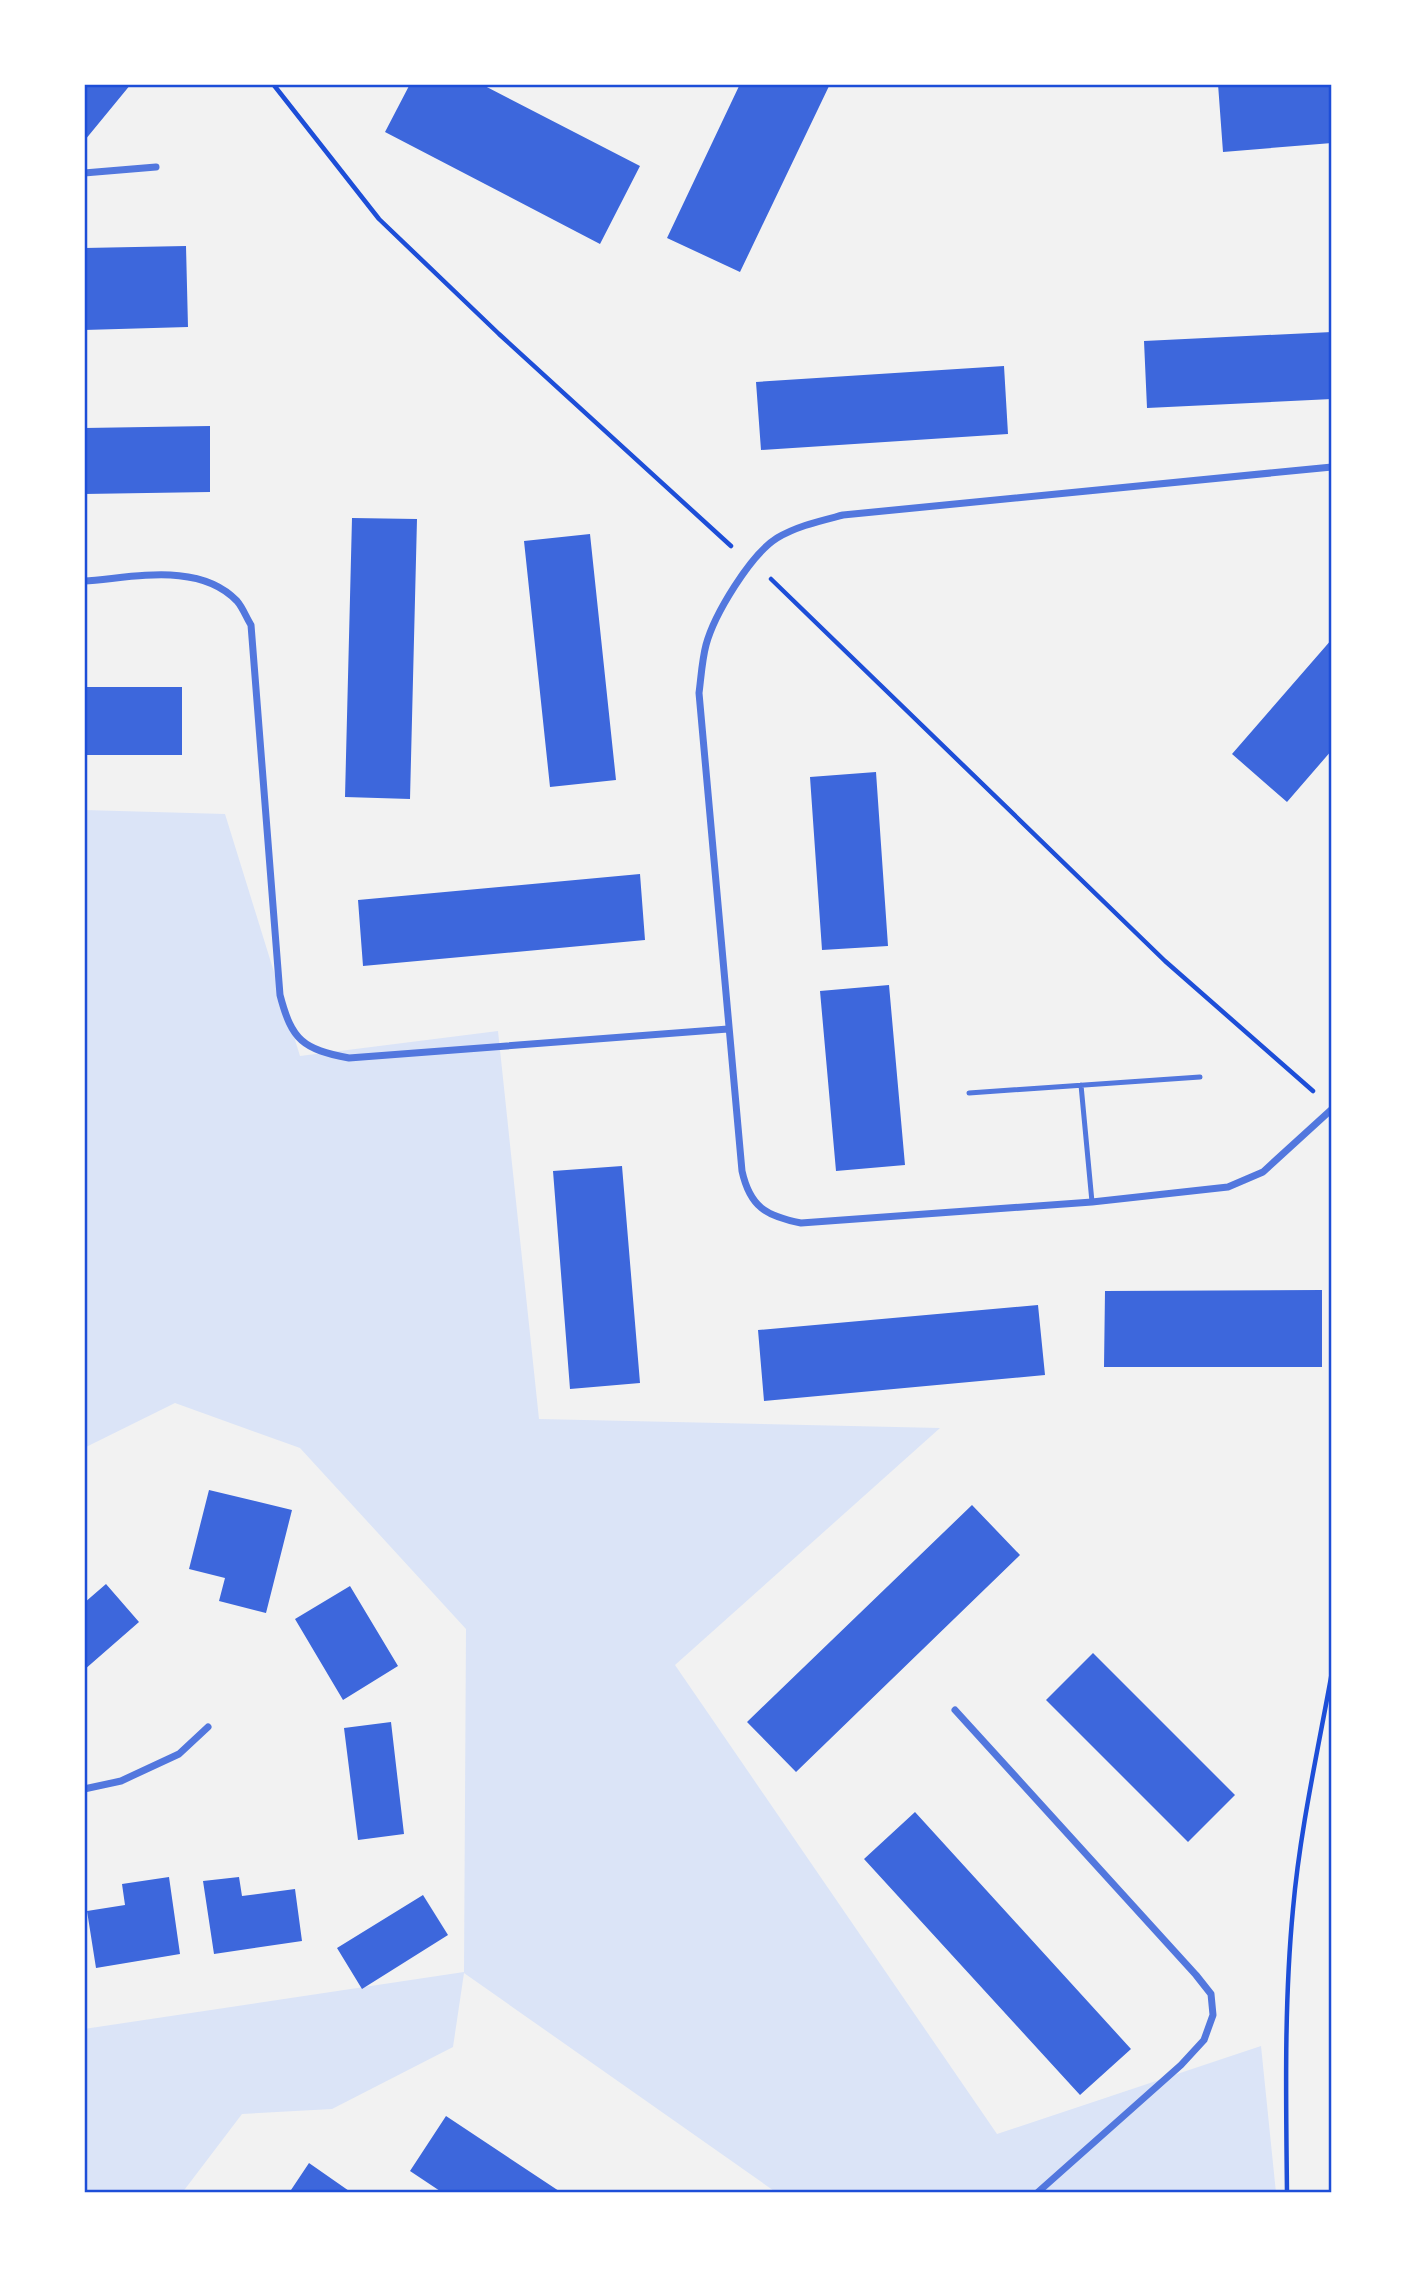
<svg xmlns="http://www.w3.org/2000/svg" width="1416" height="2277" font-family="'PT Sans Narrow',sans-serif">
	<rect width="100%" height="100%" fill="#f2f2f2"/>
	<!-- green -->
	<path fill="#dbe4f7" d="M 84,810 L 225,814 L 300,1056 L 498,1031 L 539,1419 L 940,1428 L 675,1665 L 997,2134 L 1261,2046 L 1276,2193 L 777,2193 L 464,1973 L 453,2047 L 332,2109 L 242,2114 L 182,2193 L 84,2193 L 84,2029 L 464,1972 L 466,1629 L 300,1448 L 175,1403 L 84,1448 Z"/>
	<!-- building -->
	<path fill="#3d67dc" d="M 84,84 L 131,84 L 85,140 L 84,139 Z
		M 410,84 L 481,84 L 640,166 L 600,244 L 385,132 Z
		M 740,84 L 830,84 L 740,272 L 667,238 Z
		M 1218,84 L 1332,84 L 1332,143 L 1223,152 Z
		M 186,246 L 188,327 L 84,330 L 84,248 Z
		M 1332,332 L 1332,399 L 1147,408 L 1144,341 Z
		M 1004,366 L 1008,434 L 761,450 L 756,382 Z
		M 210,426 L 210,492 L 84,494 L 84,428 Z
		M 352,518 L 417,519 L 410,799 L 345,797 Z
		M 590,534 L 616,780 L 550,787 L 524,541 Z
		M 1332,639 L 1332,750 L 1287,802 L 1232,754 Z
		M 84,687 L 182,687 L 182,755 L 84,755 Z
		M 876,772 L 888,946 L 822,950 L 810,777 Z
		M 640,874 L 645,940 L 363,966 L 358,900 Z
		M 889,985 L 905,1165 L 836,1171 L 820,991 Z
		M 622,1166 L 640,1383 L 570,1389 L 553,1171 Z
		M 1322,1290 L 1322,1367 L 1104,1367 L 1105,1291 Z
		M 1038,1305 L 1045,1375 L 764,1401 L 758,1330 Z
		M 209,1490 L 292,1510 L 266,1613 L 219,1601 L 225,1578 L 189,1569 Z
		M 972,1505 L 1020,1555 L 796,1772 L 747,1722 Z
		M 106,1584 L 139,1622 L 84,1670 L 84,1603 Z
		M 350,1586 L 398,1666 L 343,1700 L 295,1619 Z
		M 1093,1653 L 1235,1795 L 1188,1842 L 1046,1700 Z
		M 391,1722 L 404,1834 L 358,1840 L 344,1728 Z
		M 915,1812 L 1131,2049 L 1080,2095 L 864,1859 Z
		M 169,1877 L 180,1954 L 96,1968 L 87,1911 L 125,1905 L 122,1884 Z
		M 239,1877 L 242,1896 L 295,1889 L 302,1941 L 214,1954 L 203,1881 Z
		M 423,1895 L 448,1935 L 362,1989 L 337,1948 Z
		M 446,2116 L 562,2193 L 443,2193 L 410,2171 Z
		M 309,2163 L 352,2193 L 289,2193 Z"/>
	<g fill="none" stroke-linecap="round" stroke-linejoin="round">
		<!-- path -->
		<path stroke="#1d4ed8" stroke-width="4.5" d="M 273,84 L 379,219 L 499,334 L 731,546
			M 771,579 L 1165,961 L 1313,1091
			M 1287,2193 C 1286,2099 1284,2003 1293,1909 C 1300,1830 1318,1750 1332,1672"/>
		<!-- service -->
		<path stroke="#5277de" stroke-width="5" d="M 1081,1085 L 1092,1202
			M 969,1093 L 1200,1077"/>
		<!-- minor -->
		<path stroke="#5277de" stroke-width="7" d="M 84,173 L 156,167
			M 1332,467 L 843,515 C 820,521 797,526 777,538 C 750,555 714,615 706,645 C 702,660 701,678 699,693 L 742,1171 C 750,1207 766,1216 801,1223 L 1092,1202 L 1228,1187 L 1263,1172 L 1332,1109
			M 84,581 C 132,578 199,561 237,601 C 243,608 246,617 251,625 L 280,995 C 292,1041 303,1049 349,1058 L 728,1029
			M 955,1710 L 1196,1975 L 1211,1994 L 1213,2015 L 1204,2040 L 1181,2065 L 1037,2193
			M 84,1789 L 121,1781 L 179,1754 L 208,1727"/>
	</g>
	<!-- border -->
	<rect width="1416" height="2277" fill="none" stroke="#ffffff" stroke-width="172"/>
	<rect x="86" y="86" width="1244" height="2105" fill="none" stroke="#1d4ed8" stroke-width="2.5"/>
</svg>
